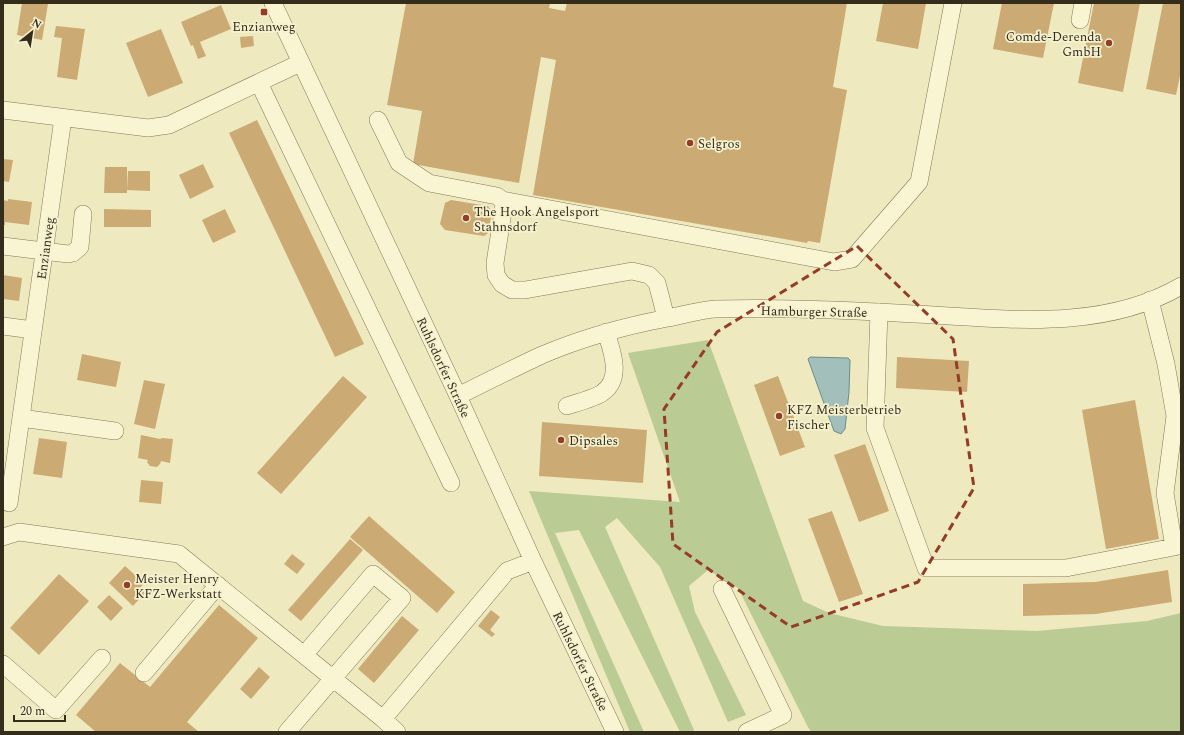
<svg xmlns="http://www.w3.org/2000/svg" width="1184" height="735" font-family="Spectral,serif">
	<rect width="100%" height="100%" fill="#eee9bf"/>
	<!-- green -->
	<path fill="#bacb93" d="M 708,340 L 803,601 L 829,613 L 883,626 L 1037,631 L 1147,621 L 1181,613 L 1181,732 L 812,732 L 809,729 L 738,588 L 708,570 L 689,586 L 695,612 L 746,715 L 728,722 L 660,567 L 617,518 L 605,527 L 694,730 L 692,732 L 680,732 L 579,530 L 555,533 L 644,732 L 630,732 L 529,491 L 680,502 L 628,353 Z"/>
	<!-- water -->
	<path fill="#a2bfbc" stroke="#6a8d8b" d="M 810,357 L 848,358 L 850,360 L 849,392 L 845,429 L 841,434 L 834,431 L 808,359 Z"/>
	<!-- building -->
	<path fill="#ccaa74" d="M 22,3 L 48,4 L 42,40 L 17,35 Z
		M 406,3 L 550,3 L 549,8 L 565,11 L 567,3 L 847,3 L 833,87 L 847,90 L 820,243 L 808,241 L 807,243 L 533,195 L 556,60 L 541,57 L 519,183 L 413,164 L 422,111 L 387,105 Z
		M 883,3 L 926,3 L 918,49 L 876,41 Z
		M 1002,3 L 1054,3 L 1043,58 L 993,49 Z
		M 1094,3 L 1140,3 L 1123,92 L 1078,83 Z
		M 1163,3 L 1181,3 L 1181,71 L 1176,95 L 1146,89 Z
		M 221,5 L 231,29 L 200,42 L 206,56 L 198,59 L 193,45 L 191,46 L 181,22 Z
		M 56,26 L 85,29 L 77,80 L 57,77 L 62,38 L 54,37 Z
		M 161,29 L 183,83 L 148,97 L 126,43 Z
		M 253,36 L 254,46 L 241,48 L 240,37 Z
		M 257,120 L 364,344 L 335,357 L 229,133 Z
		M 3,159 L 13,160 L 9,182 L 3,181 Z
		M 203,164 L 214,187 L 190,199 L 179,175 Z
		M 105,167 L 127,167 L 127,193 L 104,193 Z
		M 128,171 L 150,171 L 150,191 L 127,190 Z
		M 8,199 L 32,202 L 29,225 L 5,222 L 5,225 L 3,225 L 3,200 L 8,201 Z
		M 451,200 L 488,206 L 492,212 L 488,233 L 484,236 L 445,230 L 440,224 L 445,203 Z
		M 104,209 L 151,210 L 151,227 L 104,227 Z
		M 225,209 L 236,232 L 213,243 L 202,220 Z
		M 3,275 L 22,278 L 19,301 L 3,299 Z
		M 82,354 L 121,362 L 116,387 L 77,380 Z
		M 897,357 L 969,361 L 967,392 L 896,388 Z
		M 343,376 L 367,397 L 281,494 L 257,473 Z
		M 778,376 L 805,447 L 780,456 L 754,385 Z
		M 144,380 L 165,384 L 155,429 L 134,424 Z
		M 1135,400 L 1159,539 L 1106,549 L 1082,410 Z
		M 542,422 L 647,430 L 643,483 L 539,476 Z
		M 141,435 L 160,439 L 162,438 L 173,439 L 170,463 L 161,461 L 160,464 L 157,467 L 150,466 L 147,462 L 148,460 L 138,458 Z
		M 39,438 L 67,442 L 62,478 L 33,474 Z
		M 865,444 L 889,511 L 859,522 L 834,455 Z
		M 141,480 L 163,482 L 161,504 L 139,502 Z
		M 832,511 L 863,594 L 839,602 L 808,519 Z
		M 369,516 L 455,592 L 437,613 L 350,537 Z
		M 350,539 L 363,550 L 301,621 L 288,610 Z
		M 292,554 L 305,564 L 297,574 L 284,564 Z
		M 125,566 L 144,583 L 140,588 L 145,593 L 133,606 L 109,583 Z
		M 1168,570 L 1172,602 L 1096,614 L 1023,616 L 1023,584 L 1095,582 Z
		M 59,574 L 89,601 L 39,655 L 10,628 Z
		M 109,595 L 123,608 L 111,621 L 97,607 Z
		M 219,605 L 258,638 L 187,722 L 199,732 L 96,732 L 76,715 L 120,663 L 150,687 Z
		M 491,610 L 500,617 L 490,630 L 495,634 L 492,637 L 478,626 Z
		M 402,616 L 419,630 L 374,683 L 358,669 Z
		M 259,667 L 270,677 L 251,699 L 240,689 Z"/>
	<g fill="none" stroke-linecap="round" stroke-linejoin="round">
		<defs>
			<path id="minor" d="M 273,3 L 458,396 L 533,561 L 615,732
				M 1080,20 L 1083,3
				M 259,83 L 451,483
				M 3,110 L 148,128 L 169,125 L 300,63
				M 378,120 L 399,163 L 429,183 L 497,196 L 502,200 L 504,205 L 495,263 L 496,275 L 502,284 L 512,290 L 525,290 L 632,271 L 649,275 L 657,283 L 666,318
				M 502,200 L 834,262 L 852,259 L 919,182 L 953,3
				M 3,246 L 68,254 L 73,253 L 80,247 L 83,214
				M 1150,300 L 1166,364 L 1175,416 L 1165,493 L 1174,547
				M 879,312 L 875,428 L 926,568 L 1066,568 L 1174,547 L 1181,545
				M 3,326 L 33,330
				M 458,396 C 486,382 514,368 542,355 C 582,338 625,326 668,318 C 683,315 700,310 715,309 C 781,307 848,310 914,314 C 1002,318 1100,333 1181,286
				M 567,406 C 576,403 595,398 602,393 C 623,379 612,351 606,332
				M 21,418 L 115,431
				M 9,503 L 63,118
				M 3,537 L 19,532 L 179,554 L 383,719 L 397,732
				M 722,589 L 783,715 L 747,732
				M 3,664 L 56,710 L 102,658
				M 144,673 L 218,585
				M 383,719 L 507,571 L 533,561
				M 287,732 L 402,598 L 373,574 L 304,655"/>
		</defs>
		<!-- minor casing -->
		<use href="#minor" stroke="#867957" stroke-width="18"/>
		<!-- minor -->
		<use href="#minor" stroke="#f9f4d2" stroke-width="17"/>
	</g>
	<!-- marked area -->
	<path fill="none" stroke="#953c27" stroke-width="3" stroke-dasharray="8 5" stroke-linejoin="round" d="M 857,246 L 953,339 L 974,488 L 918,582 L 791,627 L 673,544 L 664,409 L 717,332 Z"/>
	<!-- markers -->
	<g fill="#953c27" stroke="#f5f1ce" stroke-width="1.5">
		<rect x="260" y="8" width="8" height="8" rx="2"/>
		<circle cx="1109" cy="43" r="4"/>
		<circle cx="690" cy="143" r="4"/>
		<circle cx="466" cy="218" r="4"/>
		<circle cx="779" cy="416" r="4"/>
		<circle cx="561" cy="440" r="4"/>
		<circle cx="127" cy="585" r="4"/>
	</g>
	<g text-anchor="middle" stroke-width="3.5" stroke-linejoin="round" paint-order="stroke">
		<!-- poi labels -->
		<g font-size="13" fill="#352d1c" stroke="#f5f1ce" text-anchor="start">
			<text x="264" y="31" text-anchor="middle">Enzianweg</text>
			<text x="1101" y="41" text-anchor="end">Comde-Derenda<tspan x="1101" dy="15">GmbH</tspan></text>
			<text x="698" y="148">Selgros</text>
			<text x="474" y="216">The Hook Angelsport<tspan x="474" dy="15">Stahnsdorf</tspan></text>
			<text x="787" y="414">KFZ Meisterbetrieb<tspan x="787" dy="15">Fischer</tspan></text>
			<text x="569" y="445">Dipsales</text>
			<text x="135" y="583">Meister Henry<tspan x="135" dy="15">KFZ-Werkstatt</tspan></text>
		</g>
		<!-- street labels -->
		<g font-size="13" fill="#352d1c" stroke="#f5f1ce">
			<text transform="translate(45 248) rotate(-82)" y="5">Enzianweg</text>
			<text transform="translate(814 311) rotate(1)" y="5">Hamburger Straße</text>
			<text transform="translate(444 367) rotate(65)" y="5">Ruhlsdorfer Straße</text>
			<text transform="translate(581 661) rotate(64)" y="5">Ruhlsdorfer Straße</text>
		</g>
	</g>
	<!-- border -->
	<rect width="1184" height="735" fill="none" stroke="#352d1c" stroke-width="8"/>
	<!-- north arrow -->
	<g transform="translate(32 32) rotate(30)" stroke="#f5f1ce" stroke-width="3" paint-order="stroke">
	<path d="M0-3L7 15L0 10L-7 15Z" fill="#352d1c"/>
	<text y="-6" font-size="11" font-weight="bold" text-anchor="middle" fill="#352d1c">N</text>
	</g>
	<!-- scale -->
	<path d="M14 715v6h51v-6" fill="none" stroke="#352d1c" stroke-width="2"/>
	<text x="20" y="715" font-size="12" fill="#352d1c" stroke="#f5f1ce" stroke-width="3" paint-order="stroke">20 m</text>
</svg>
